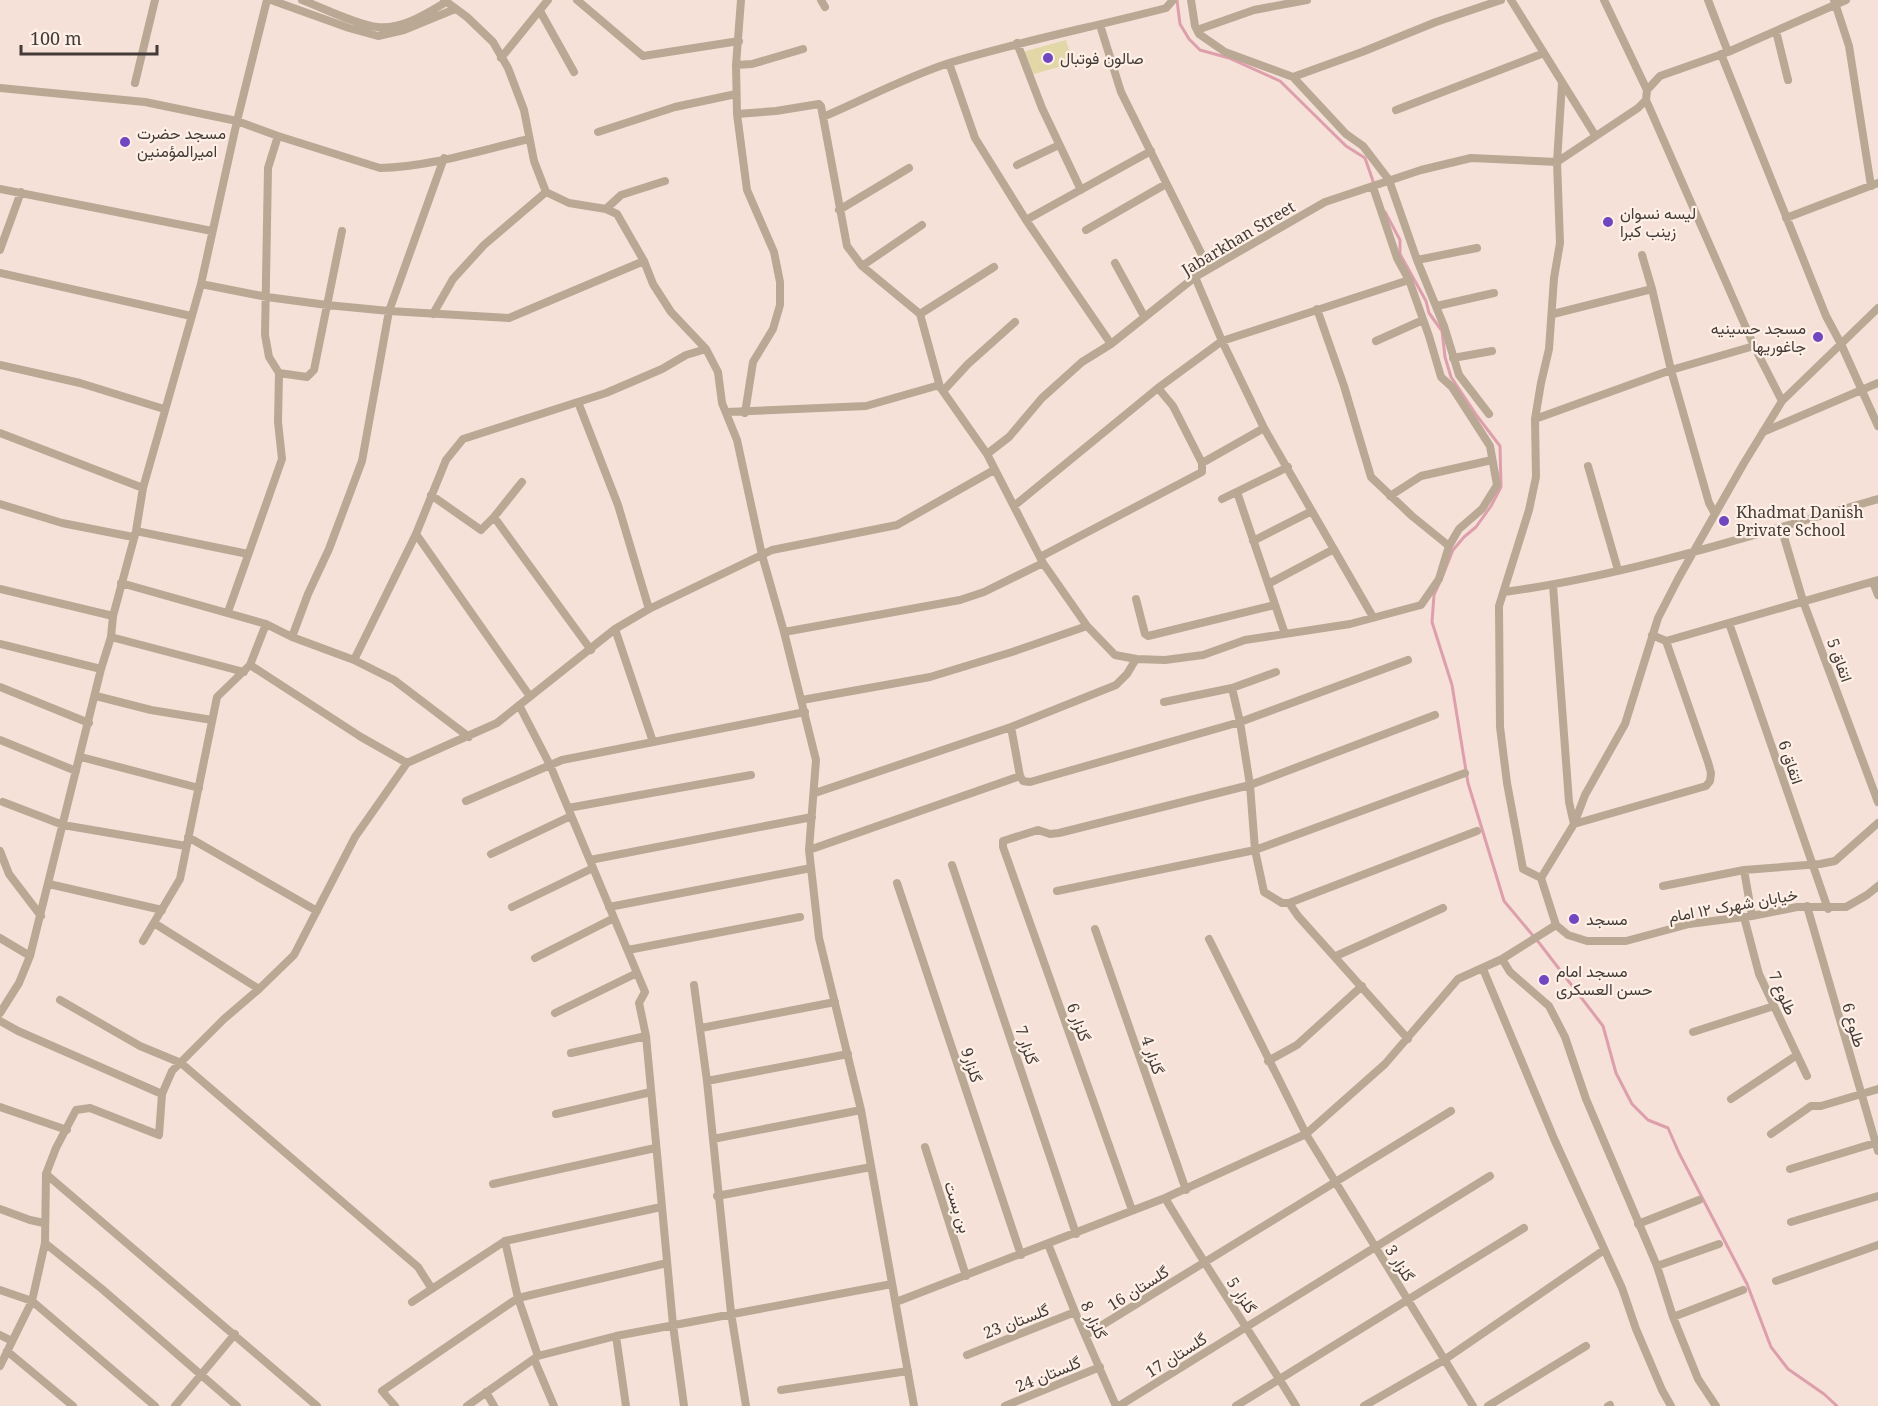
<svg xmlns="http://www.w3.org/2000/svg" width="1878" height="1406" font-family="'Noto Serif',Vazirmatn,serif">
	<rect width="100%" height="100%" fill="#f5e1d7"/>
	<!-- garden -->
	<path fill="#e2d7a7" d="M 1066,40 L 1073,63 L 1030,75 L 1023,52 Z"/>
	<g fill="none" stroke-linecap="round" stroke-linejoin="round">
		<!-- stream -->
		<path stroke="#de9fad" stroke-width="3" d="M 1177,0 L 1180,24 L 1189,39 L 1200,50 L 1229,58 L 1280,81 L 1346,146 L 1365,158 L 1374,184
			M 1385,212 L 1400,240 L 1400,254 L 1426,301 L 1429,313 L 1442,331 L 1445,357 L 1451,377 L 1477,416 L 1500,446 L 1501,487 L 1491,506 L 1476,527 L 1464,537 L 1453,550 L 1443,575
			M 1439,584 L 1434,595 L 1432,622 L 1452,685 L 1468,783 L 1504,901 L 1540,944 L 1603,1026 L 1616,1073 L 1632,1104 L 1648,1120 L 1668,1128 L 1679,1153 L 1747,1284 L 1771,1347 L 1788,1369 L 1824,1394 L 1837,1406"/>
		<!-- minor -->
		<path stroke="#b9a894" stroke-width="8" d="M 271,0 L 349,28 L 378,36 L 404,30 L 455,9
			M 302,0 C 321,7 357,25 377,27 C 401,30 426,14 446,2
			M 444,0 L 467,17 L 493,42 L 508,68 L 524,110 L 534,161 L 546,192 L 569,203 L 606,209 L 617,214 L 644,261 L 653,284 L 671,312 L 706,349 L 718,372 L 722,403 L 737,440 L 762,555 L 784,632 L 816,760 L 809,850 L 819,938 L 861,1110 L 914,1406
			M 577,0 L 643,56 L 739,41
			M 741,0 L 736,65 L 737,114 L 747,190 L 774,252 L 780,282 L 780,305 L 773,329 L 753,362 L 745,413
			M 821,0 L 825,7
			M 1191,0 L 1195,26 L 1199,34 L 1225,52 L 1293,77 L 1346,134 L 1363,146 L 1389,180 L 1417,260 L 1444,326 L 1459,375 L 1489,414
			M 1511,0 L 1595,135
			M 1708,0 L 1728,52
			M 1834,0 L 1849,46 L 1871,186
			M 540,11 L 574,72
			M 1100,25 L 1121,92 L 1209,269
			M 1197,30 L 1254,10 L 1307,0
			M 1776,31 L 1788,80
			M 1017,43 L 1042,108 L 1081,190
			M 1721,54 L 1826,316 L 1841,344 L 1878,426
			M 501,58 L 548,0
			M 949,63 L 975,138 L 1026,220 L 1111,344
			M 736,65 L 752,64 L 803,49
			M 1293,77 L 1362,52 L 1436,22 L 1501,0
			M 135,83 L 155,0
			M 0,88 L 145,102 L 237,121 L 278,136 L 380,168 C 430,167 481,150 529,139
			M 1647,90 L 1660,76 L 1728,52 L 1846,0
			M 1646,100 L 1754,346 L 1782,401
			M 1396,110 L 1544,53
			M 737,114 L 776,111 L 819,104 L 821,106 L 847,246 L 862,266 L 920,314 L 940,387
			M 823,117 C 865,99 906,77 949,63 C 1020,41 1094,27 1166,8 L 1173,0
			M 598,132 L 675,107 L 736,94
			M 1557,162 L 1638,108 L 1646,100 L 1647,90 L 1604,0
			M 1017,165 L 1059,145
			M 0,189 L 212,231
			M 606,209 L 621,195 L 665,181
			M 839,210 L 909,168
			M 1786,218 L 1878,183
			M 1026,220 L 1151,151
			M 1086,230 L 1166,184
			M 0,250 L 21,192
			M 1642,255 L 1652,289 L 1671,370 L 1709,503 L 1715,514
			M 1417,260 L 1477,248
			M 1115,263 L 1144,316
			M 862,266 L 922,225
			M 0,273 L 191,316
			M 1195,277 L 1222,341 L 1264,428 L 1373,617
			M 201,284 L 267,297 L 327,305 L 389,311 L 509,318 L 644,261
			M 1437,306 L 1494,293
			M 1317,309 L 1344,386 L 1371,477 L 1412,516 L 1449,546
			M 433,314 L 453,279 L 484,245 L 546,192
			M 920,314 L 994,267
			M 1553,314 L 1652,289
			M 1376,341 L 1423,320
			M 1453,358 L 1492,351
			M 0,365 L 80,383 L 164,409
			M 279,373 L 307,377 L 314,370 L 342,231
			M 944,390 L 968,364 L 1015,322
			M 578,402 L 618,505 L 649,609
			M 727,412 L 866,406 L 936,386 L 940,387 L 987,454 L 1043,563 L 1087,626 L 1115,655 L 1136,659 L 1165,660 L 1203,655 L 1245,640 L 1350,624 L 1421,605 L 1439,579 L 1449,546 L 1459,529 L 1482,509 L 1497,485 L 1490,446 L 1452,387 L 1441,377 L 1429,336 L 1409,280 L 1397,258 L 1373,187
			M 1535,419 L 1671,370 L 1754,346
			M 1763,432 L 1878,383
			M 0,433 L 143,488
			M 987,454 L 1009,437 L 1042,398 L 1082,362 L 1111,344 L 1195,277 L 1325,202 L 1421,170 L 1471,158 L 1557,162
			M 1202,463 L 1264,428
			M 1588,466 L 1618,570
			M 1237,492 L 1285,634
			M 431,495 L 481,530 L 494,517 L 522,482
			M 1390,496 L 1421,476 L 1492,460
			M 1222,499 L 1288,467
			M 0,504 L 62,523 L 133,537
			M 1014,506 L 1158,388 L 1222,341 L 1409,280
			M 494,517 L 591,650
			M 1781,527 L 1803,601 L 1878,802
			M 136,531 L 248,554
			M 416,534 L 529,695
			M 1253,541 L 1312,511
			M 1040,557 L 1202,472 L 1202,463 L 1173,406 L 1158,388
			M 1873,582 L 1878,595
			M 121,583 L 266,624 L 292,637 L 354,660 L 394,680 L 469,737
			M 1268,584 L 1334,549
			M 1553,585 L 1569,802 L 1574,824 L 1706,786 L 1710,781 L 1711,773 L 1708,762 L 1666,641
			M 0,589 L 113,616
			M 1504,592 C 1631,575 1755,534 1878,499
			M 1136,599 L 1145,634 L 1148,636 L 1275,605
			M 228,612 L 282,459 L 278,422 L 279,373 L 269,357 L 265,335 L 268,168 L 278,136
			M 1729,623 L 1828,909
			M 615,629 L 653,742
			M 784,632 L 960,600 L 984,592 L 1043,563
			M 1652,635 L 1666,641 L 1878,580
			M 111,637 L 244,672
			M 292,637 L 308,594 L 329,549 L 362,461 L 389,311 L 444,158
			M 0,644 L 101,669
			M 354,660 L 416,534 L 446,460 L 463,439 L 606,393 L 662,369 L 686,355 L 706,349
			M 250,665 L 361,737 L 407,763
			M 0,687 L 89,723
			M 1232,688 L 1240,722 L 1250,785 L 1255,850 L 1264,892 L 1282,903 L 1289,903 L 1298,916 L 1408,1039
			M 96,696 L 151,710 L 212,720
			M 802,700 L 930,677 L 1012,652 L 1087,626
			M 1164,702 L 1232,688 L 1276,672
			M 519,705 L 550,765 L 645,992 L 639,1003 L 646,1036 L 673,1325 L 684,1406
			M 1011,727 L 1020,776 L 1023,781 L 1030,782 L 1240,722 L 1408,660
			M 0,740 L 76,771
			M 81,757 L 199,788
			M 815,793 L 1011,727 L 1116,685 L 1127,674 L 1136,659
			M 466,801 L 562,760 L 805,712
			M 3,802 L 63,825 L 186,846
			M 568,808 L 751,775
			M 188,837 L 317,911
			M 809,850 L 1020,776
			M 0,851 L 9,874 L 41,916
			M 491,854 L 571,816
			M 590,860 L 812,817
			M 952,865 L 1076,1234
			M 1744,870 L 1752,916
			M 1541,878 L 1574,824 L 1585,795 L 1625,724 L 1658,618 L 1678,579 L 1744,463 L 1782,401 L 1878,308
			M 897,883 L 1021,1255
			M 49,884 L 162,910
			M 1663,886 L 1744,870 L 1820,864 L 1835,861 L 1878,823
			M 1057,891 L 1255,850 L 1465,773
			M 1289,903 L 1477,831
			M 1807,906 L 1878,1151
			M 512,907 L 593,868
			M 609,907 L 811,868
			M 1744,917 L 1759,974 L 1807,1076
			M 154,923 L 259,989
			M 1556,925 L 1541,878 L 1523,869 L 1507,783 L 1500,727 L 1499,606 L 1529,510 L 1536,477 L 1535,419 L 1541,383 L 1549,349 L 1554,278 L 1560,243 L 1557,162 L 1562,83
			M 1556,925 L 1568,935 L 1587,941 L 1626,941 L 1689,924 L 1752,916 L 1797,907 L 1846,907 L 1867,895 L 1878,886
			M 1095,929 L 1186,1190
			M 0,938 L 30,956
			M 1209,939 L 1306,1134 L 1473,1406
			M 143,941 L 180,879 L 217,697 L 250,665 L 266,624
			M 628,950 L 800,917
			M 1336,956 L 1443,908
			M 535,958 L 614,918
			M 1502,959 L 1510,972 L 1549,1006 L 1565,1037 L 1586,1099 L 1657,1266 L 1673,1317 L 1698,1379 L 1716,1406
			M 1483,969 L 1555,1141 L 1622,1288 L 1636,1329 L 1662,1390 L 1671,1406
			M 694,985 L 707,1081 L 731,1313 L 746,1406
			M 60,1000 L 140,1046 L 181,1063 L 418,1267 L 432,1289
			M 0,1013 L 19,983 L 30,956 L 101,669 L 111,637 L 113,616 L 136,531 L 143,488 L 201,284 L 237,121 L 267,0
			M 555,1013 L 637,973
			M 0,1021 L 18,1031 L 162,1094
			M 701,1028 L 835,1002
			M 1693,1032 L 1774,1006
			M 571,1053 L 646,1036
			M 1268,1061 L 1297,1045 L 1362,986
			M 707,1081 L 848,1054
			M 1731,1099 L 1797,1055
			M 0,1107 L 67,1130
			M 556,1114 L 651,1092
			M 1771,1134 L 1811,1106 L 1821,1106 L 1878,1089
			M 713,1139 L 861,1110
			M 925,1147 L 966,1276
			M 1790,1169 L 1878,1142
			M 46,1174 L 317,1406
			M 493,1184 L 655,1148
			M 717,1196 L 871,1167
			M 1165,1198 C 1207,1269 1253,1336 1296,1406
			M 0,1209 L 30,1220 L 44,1223
			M 1132,1210 L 1003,847 L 1003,841 L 1038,830 L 1050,834 L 1059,833 L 1250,785 L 1435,715
			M 1791,1222 L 1878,1196
			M 1638,1224 L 1699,1200
			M 505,1241 L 518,1298 L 538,1356
			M 45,1243 L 102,1289 L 237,1406
			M 1048,1244 L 1075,1312 L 1116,1406
			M 1657,1266 L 1719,1244
			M 1776,1281 L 1878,1245
			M 0,1290 L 32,1301 L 155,1406
			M 412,1302 L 505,1241 L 661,1207
			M 896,1302 L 1165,1198 L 1306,1134 L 1385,1064 L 1458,979 L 1502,959 L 1556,925
			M 1673,1317 L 1743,1290
			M 0,1335 L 12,1341
			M 1086,1335 L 1451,1111
			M 616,1336 L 626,1406
			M 7,1351 L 73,1406
			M 967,1355 L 1075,1312
			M 534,1359 L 554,1406
			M 0,1366 L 32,1301 L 45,1243 L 46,1174 L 56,1148 L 76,1110 L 90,1108 L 159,1135 L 162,1094 L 172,1071 L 224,1019 L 259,989 L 294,955 L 355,837 L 407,763 L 497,723 L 615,629 L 649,609 L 772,550 L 897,525 L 994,470
			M 781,1390 L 908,1371
			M 486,1392 L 494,1406
			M 175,1406 L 235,1334
			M 395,1406 L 382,1391 L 518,1298 L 667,1263
			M 467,1406 L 538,1356 L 616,1336 L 892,1284
			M 1005,1406 L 1100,1367
			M 1119,1406 L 1490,1176
			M 1236,1406 L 1524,1228
			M 1364,1406 L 1444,1360 L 1604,1250
			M 1488,1406 L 1586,1346
			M 1608,1406 L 1610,1405"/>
	</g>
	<!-- markers -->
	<g fill="#7047c0" stroke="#fff0e7" stroke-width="2">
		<circle cx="1048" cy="58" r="6"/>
		<circle cx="125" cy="142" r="6"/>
		<circle cx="1608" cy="222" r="6"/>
		<circle cx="1818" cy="337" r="6"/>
		<circle cx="1724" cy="521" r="6"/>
		<circle cx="1574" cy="919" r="6"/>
		<circle cx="1544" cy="980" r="6"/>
	</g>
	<g text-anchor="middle" stroke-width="4.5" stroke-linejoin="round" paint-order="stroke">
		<!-- poi labels -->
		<g font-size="16" fill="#423b37" stroke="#fff0e7" text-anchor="start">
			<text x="1060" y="64">صالون فوتبال</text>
			<text x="137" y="139">مسجد حضرت<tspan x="137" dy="18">امیرالمؤمنین</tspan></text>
			<text x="1620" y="219">لیسه نسوان<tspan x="1620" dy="18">زینب کبرا</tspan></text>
			<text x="1806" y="334" text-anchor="end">مسجد حسینیه<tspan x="1806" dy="18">جاغوریها</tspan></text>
			<text x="1736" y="518">Khadmat Danish<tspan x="1736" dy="18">Private School</tspan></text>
			<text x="1586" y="925">مسجد</text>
			<text x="1556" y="977">مسجد امام<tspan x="1556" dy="18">حسن العسکری</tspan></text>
		</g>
		<!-- street labels -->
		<g font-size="16" fill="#423b37" stroke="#fff0e7">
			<text transform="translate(1238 238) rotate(-31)" y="6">Jabarkhan Street</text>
			<text transform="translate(1840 660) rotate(70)" y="6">اتفاق 5</text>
			<text transform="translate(1791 762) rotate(71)" y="6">اتفاق 6</text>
			<text transform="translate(1733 905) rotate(-10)" y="6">خیابان شهرک ۱۲ امام</text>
			<text transform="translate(1783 993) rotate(66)" y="6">طلوع 7</text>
			<text transform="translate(1079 1022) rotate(70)" y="6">گلزار 6</text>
			<text transform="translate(1854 1025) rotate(74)" y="6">طلوع 6</text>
			<text transform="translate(1027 1045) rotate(71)" y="6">گلزار 7</text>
			<text transform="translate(1153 1055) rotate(71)" y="6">گلزار 4</text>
			<text transform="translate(972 1065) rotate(72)" y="6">گلزار9</text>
			<text transform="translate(958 1207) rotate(72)" y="6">بن بست</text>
			<text transform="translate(1400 1263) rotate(58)" y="6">گلزار 3</text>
			<text transform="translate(1138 1288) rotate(-32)" y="6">گلستان 16</text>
			<text transform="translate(1242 1295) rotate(56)" y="6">گلزار 5</text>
			<text transform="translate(1094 1320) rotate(65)" y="6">گلزار 8</text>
			<text transform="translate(1016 1321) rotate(-21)" y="6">گلستان 23</text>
			<text transform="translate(1176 1355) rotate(-32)" y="6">گلستان 17</text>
			<text transform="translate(1048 1374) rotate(-22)" y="6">گلستان 24</text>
		</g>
	</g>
	<!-- scale -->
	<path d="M21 45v9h136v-9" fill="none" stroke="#423b37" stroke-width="3"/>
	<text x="30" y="45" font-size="18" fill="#423b37" stroke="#fff0e7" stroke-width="4.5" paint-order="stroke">100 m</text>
</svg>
